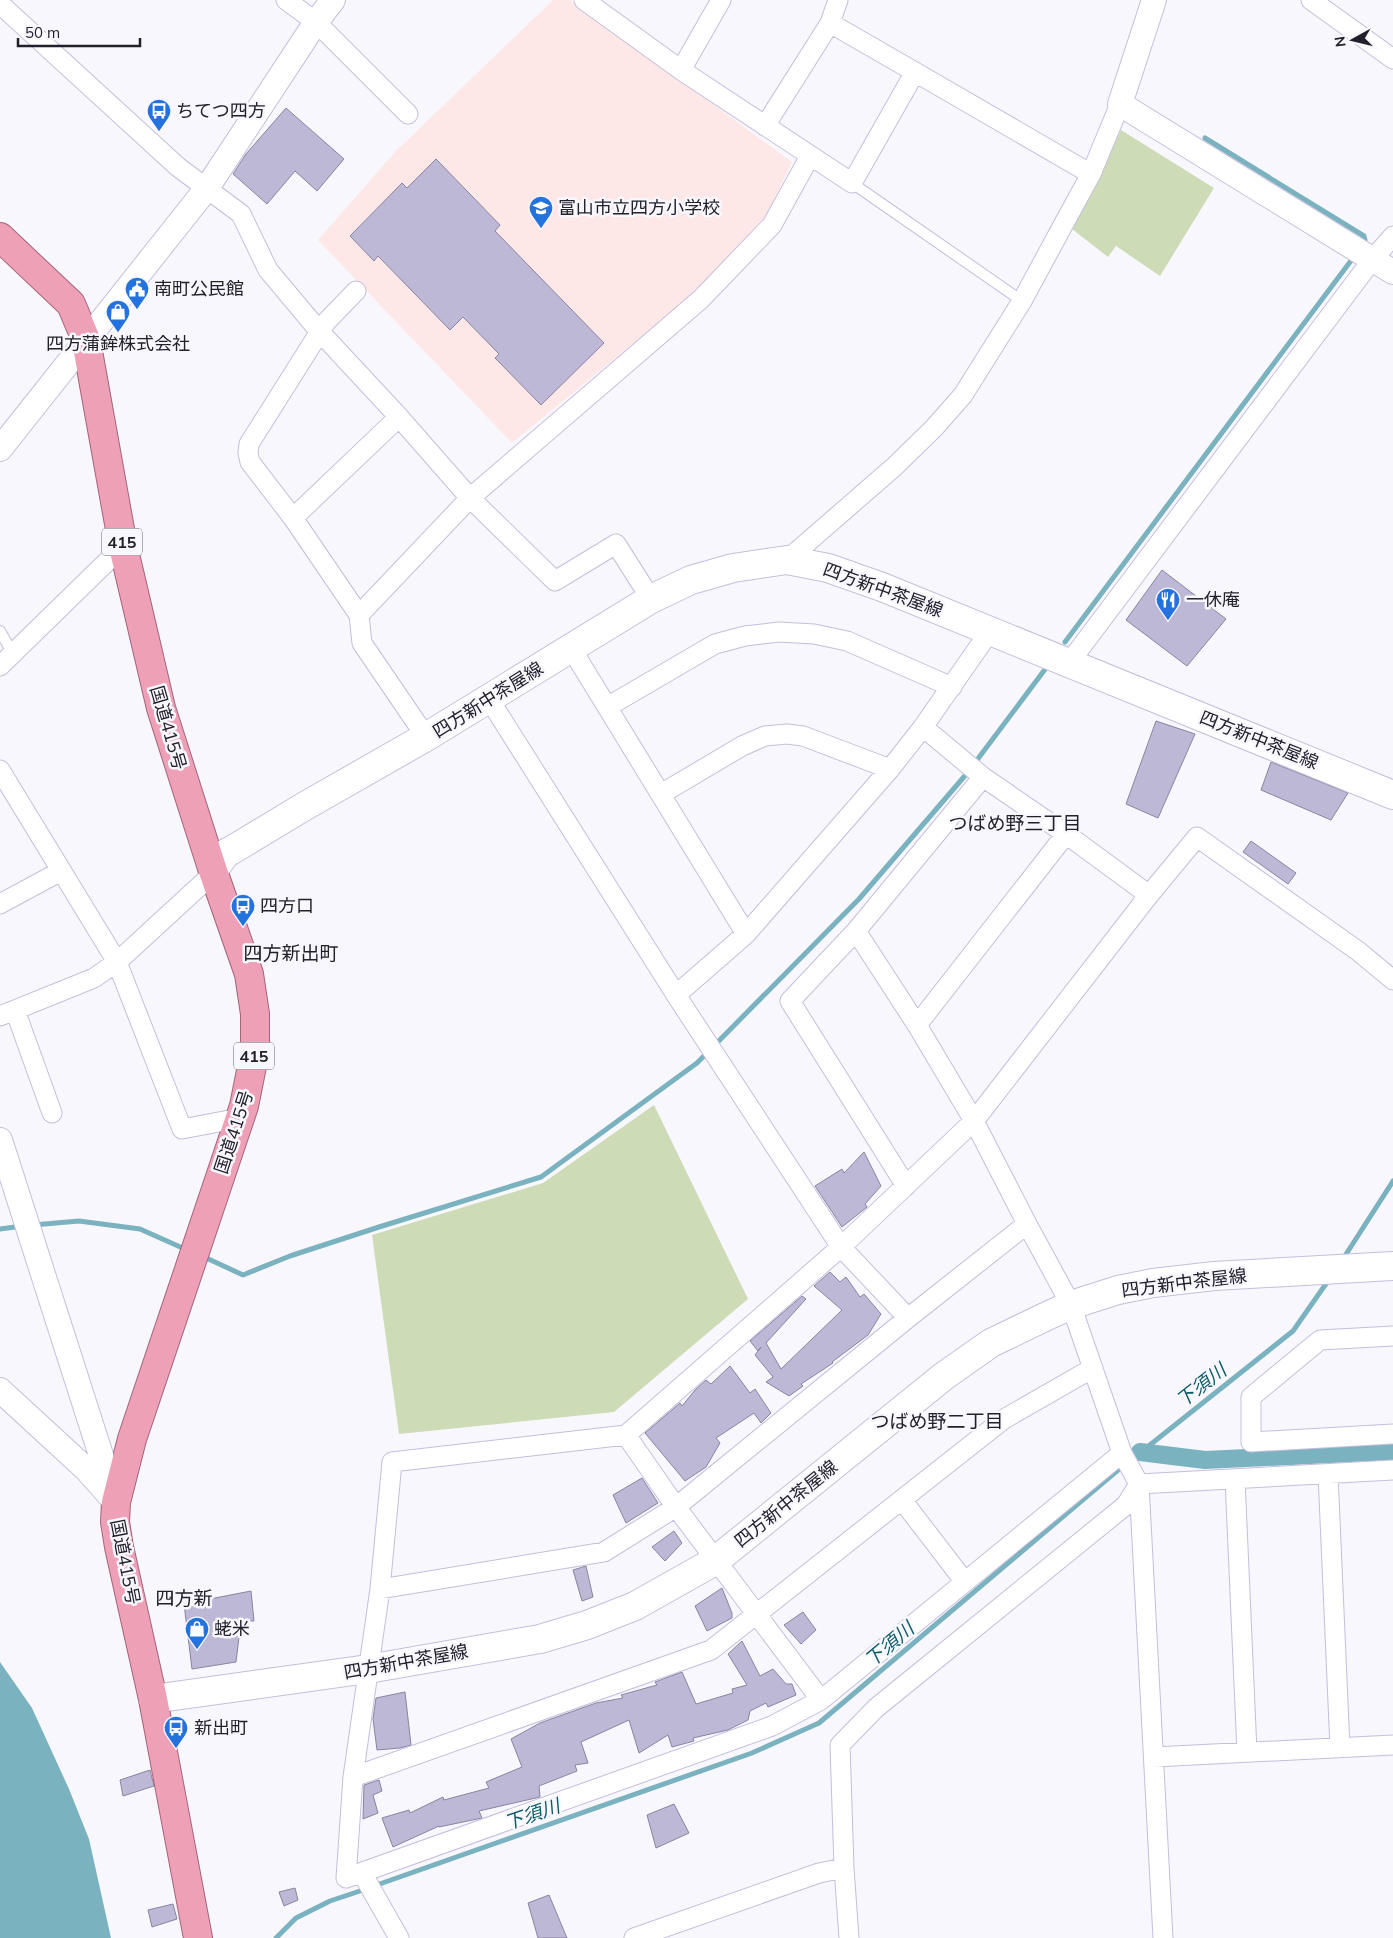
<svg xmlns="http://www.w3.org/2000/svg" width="1393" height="1938" font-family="Mulish,'Noto Sans JP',sans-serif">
	<rect width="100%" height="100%" fill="#f8f7fe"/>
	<!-- education -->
	<path fill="#fee8e7" d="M 553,0 L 570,0 L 792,162 L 766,217 L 686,300 L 512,443 L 318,240 L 395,152 Z"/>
	<!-- green -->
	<path fill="#cddcb6" d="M 1121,130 L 1214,188 L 1160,276 L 1116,246 L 1108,257 L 1072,229 Z
		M 654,1105 L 748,1299 L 614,1412 L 399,1434 L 372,1235 L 543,1183 Z"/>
	<!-- water -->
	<path fill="#7bb2bf" d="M 0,1662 L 32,1708 L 69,1789 L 89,1839 L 111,1938 L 0,1938 Z"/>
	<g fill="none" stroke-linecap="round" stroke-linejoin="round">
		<!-- stream -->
		<path stroke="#7bb2bf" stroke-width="5" d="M 1205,138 L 1364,236 L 1365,240
			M 1065,642 L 1353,258
			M 974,764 L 1046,668
			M 33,1225 L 79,1221 L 140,1229 L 187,1250
			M 0,1229 L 22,1226
			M 202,1256 L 243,1275 L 290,1256 L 379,1227 L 541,1177 L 697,1063 L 859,899 L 969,771
			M 1343,1259 L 1393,1181
			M 1131,1460 L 1293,1331 L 1330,1278
			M 374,1886 L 752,1753 L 819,1723 L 1124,1465
			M 276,1938 L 296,1918 L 330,1901 L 366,1889"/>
		<!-- canal -->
		<path stroke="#7bb2bf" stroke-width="18" d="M 1140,1452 L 1205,1460 L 1393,1451"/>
	</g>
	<!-- building -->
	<path fill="#beb8d7" stroke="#8a83a1" d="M 286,108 L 344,159 L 317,191 L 295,171 L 267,204 L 233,174 L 246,154 Z
		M 436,159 L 500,225 L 495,231 L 604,343 L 541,405 L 495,358 L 499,354 L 463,317 L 450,330 L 378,256 L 374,261 L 350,236 L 402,183 L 407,188 Z
		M 1162,570 L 1226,619 L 1187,666 L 1126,620 Z
		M 1156,721 L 1195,734 L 1158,818 L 1126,804 Z
		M 1271,762 L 1348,793 L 1331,820 L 1261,790 Z
		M 1251,841 L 1296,873 L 1288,884 L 1243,852 Z
		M 864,1152 L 881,1186 L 865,1204 L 867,1207 L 842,1227 L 815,1186 L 842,1169 L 844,1173 Z
		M 830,1272 L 840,1282 L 846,1277 L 860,1297 L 864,1294 L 881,1314 L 868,1335 L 832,1362 L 833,1363 L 801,1384 L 803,1386 L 789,1396 L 766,1382 L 773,1377 L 755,1355 L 761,1347 L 758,1351 L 750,1341 L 802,1296 L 806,1299 L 766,1343 L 781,1369 L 842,1310 L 814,1286 Z
		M 730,1366 L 750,1393 L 755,1389 L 771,1413 L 761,1423 L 754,1413 L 716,1438 L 720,1443 L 706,1467 L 685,1481 L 645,1433 L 680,1403 L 682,1406 L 695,1390 L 706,1380 L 711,1384 Z
		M 642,1478 L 658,1503 L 626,1523 L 613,1495 Z
		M 674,1531 L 682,1543 L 665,1561 L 652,1547 Z
		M 586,1566 L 593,1597 L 582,1601 L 573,1570 Z
		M 722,1588 L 732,1613 L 732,1618 L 707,1631 L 695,1606 Z
		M 251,1591 L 254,1621 L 241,1621 L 236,1662 L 192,1669 L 184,1604 Z
		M 803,1612 L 816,1630 L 801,1644 L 784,1625 Z
		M 742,1641 L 760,1676 L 773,1669 L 786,1684 L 792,1684 L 796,1695 L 768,1707 L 766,1703 L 750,1711 L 748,1720 L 728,1730 L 693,1738 L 694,1741 L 672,1747 L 668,1735 L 639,1753 L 629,1720 L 581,1742 L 588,1763 L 575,1765 L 577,1771 L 539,1786 L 540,1797 L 479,1811 L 482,1818 L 439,1827 L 439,1826 L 393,1847 L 382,1818 L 409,1810 L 410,1813 L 443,1797 L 444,1800 L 489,1788 L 486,1782 L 522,1767 L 511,1739 L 540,1723 L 596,1703 L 623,1698 L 621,1695 L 657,1685 L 655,1682 L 682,1672 L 696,1704 L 733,1693 L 732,1689 L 747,1685 L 728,1654 Z
		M 405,1692 L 411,1745 L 400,1748 L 377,1750 L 373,1719 L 376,1698 Z
		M 150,1770 L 154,1786 L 123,1796 L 120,1780 Z
		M 379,1780 L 382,1791 L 373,1795 L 378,1813 L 363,1819 L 364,1785 Z
		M 674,1804 L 689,1833 L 656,1848 L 647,1815 Z
		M 295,1888 L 298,1900 L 284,1906 L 279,1892 Z
		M 549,1895 L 567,1938 L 538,1938 L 528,1903 Z
		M 173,1904 L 177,1919 L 152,1927 L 148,1910 Z"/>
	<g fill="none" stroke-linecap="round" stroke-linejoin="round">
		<defs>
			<path id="service" d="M 852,183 L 1022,301
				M 0,631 L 13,654"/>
			<path id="minor" d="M 286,0 L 316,22 L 408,114
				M 584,0 L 681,70 L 852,183 L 915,72 L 830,23 L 838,0
				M 1311,0 L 1393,59
				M 0,4 L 178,167 L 241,214 L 268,270 L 320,332 L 399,417 L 470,498 L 555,581 L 616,544 L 651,599
				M 681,70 L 721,0
				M 915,72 L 1091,174
				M 765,126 L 830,23
				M 356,291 L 326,322 L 249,444 L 248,453 L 250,462 L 293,518 L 359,615 L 362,643 L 426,737
				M 293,518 L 399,417
				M 787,560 L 894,467 L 934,428 L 963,395 L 1022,301 L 1062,227 L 1091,174 L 1120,104
				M 359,615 L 470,498 L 701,299 L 772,225 L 810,156
				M 571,648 L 746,934
				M 1069,663 L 1372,260 L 1393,236
				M 0,666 L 123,546
				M 489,699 L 676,995 L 841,1247 L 908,1318
				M 607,707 L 715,644 L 745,636 L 779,632 L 814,634 L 847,641 L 952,687
				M 923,727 L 983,777 L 1066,834 L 1149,895
				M 0,770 L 117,962 L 182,1129 L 240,1118
				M 661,794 L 742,746 L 765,736 L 787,734 L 803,736 L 890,769
				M 0,904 L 61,871
				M 856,931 L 917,1025 L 974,1121 L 1027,1224 L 1071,1305 L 1122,1453 L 1139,1484 L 1163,1938
				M 676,995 L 746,934 L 890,769 L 923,727 L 990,631
				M 15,1010 L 52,1113
				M 0,1016 L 94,978 L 117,962 L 204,882 L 213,871
				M 917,1025 L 1066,834
				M 906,1186 L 790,1001 L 856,931 L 983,777
				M 1393,1336 L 1320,1340 L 1251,1397 L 1251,1442 L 1393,1434
				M 626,1435 L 676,1507 L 821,1700
				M 1122,1453 L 821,1700 L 772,1726 L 346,1878 L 353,1777 L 380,1589 L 392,1462 L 626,1435 L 841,1247 L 974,1121 L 1149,895 L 1197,837 L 1358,951 L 1393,980
				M 1328,1474 L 1340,1748
				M 1235,1479 L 1247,1752
				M 1139,1484 L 1393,1470
				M 902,1500 L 965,1582
				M 380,1589 L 604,1552 L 676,1507 L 908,1318 L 1027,1224
				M 1154,1757 L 1393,1745
				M 353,1777 L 711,1650 L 1004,1419 L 1093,1368
				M 362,1873 L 399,1938
				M 634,1938 L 819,1873 L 844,1868
				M 849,1938 L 844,1868 L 840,1745 L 876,1708 L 1126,1505 L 1139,1484"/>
			<path id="tertiary" d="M 1154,0 L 1120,104 L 1393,272
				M 0,449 L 207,188 L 316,22 L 333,0
				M 0,1140 L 116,1502
				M 0,1390 L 87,1470 L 110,1496"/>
			<path id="secondary" d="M 213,871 L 226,853 L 232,850 L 305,806 L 426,737 L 651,599 L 691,580 L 733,568 L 787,560 L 828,568 L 882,587 L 1393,795
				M 153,1699 L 368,1669 L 540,1639 L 587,1625 L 635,1606 L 715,1561 L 944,1376 L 991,1343 L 1047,1316 L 1071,1305 L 1118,1290 L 1153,1283 L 1214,1276 L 1393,1266"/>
			<path id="trunk" d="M 0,237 L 71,304 L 86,340 L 123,546 L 161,708 L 213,871 L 249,974 L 255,1014 L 255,1051 L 244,1106 L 132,1439 L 116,1502 L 115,1522 L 119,1547 L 153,1699 L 198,1938"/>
		</defs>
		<!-- service casing -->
		<use href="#service" stroke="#c5bedd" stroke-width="12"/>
		<!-- minor casing -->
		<use href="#minor" stroke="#c5bedd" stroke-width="21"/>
		<!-- tertiary casing -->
		<use href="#tertiary" stroke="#c5bedd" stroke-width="26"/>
		<!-- secondary casing -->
		<use href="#secondary" stroke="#c5bedd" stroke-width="30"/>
		<!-- trunk casing -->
		<use href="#trunk" stroke="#a46479" stroke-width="30"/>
		<!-- service -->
		<use href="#service" stroke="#fff" stroke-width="10"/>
		<!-- minor -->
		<use href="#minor" stroke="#fff" stroke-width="19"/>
		<!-- tertiary -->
		<use href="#tertiary" stroke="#fff" stroke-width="24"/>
		<!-- secondary -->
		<use href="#secondary" stroke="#fff" stroke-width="28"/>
		<!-- trunk -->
		<use href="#trunk" stroke="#eea0b6" stroke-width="28"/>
	</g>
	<!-- icons -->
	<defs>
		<symbol id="bus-pin" viewBox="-11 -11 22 30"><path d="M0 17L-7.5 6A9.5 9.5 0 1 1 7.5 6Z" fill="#2372dd" stroke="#f8f7fe"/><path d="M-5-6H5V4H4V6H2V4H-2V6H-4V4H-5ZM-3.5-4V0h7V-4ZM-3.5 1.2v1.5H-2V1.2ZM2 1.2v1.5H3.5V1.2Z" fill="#fff"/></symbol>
		<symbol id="school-pin" viewBox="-11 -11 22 30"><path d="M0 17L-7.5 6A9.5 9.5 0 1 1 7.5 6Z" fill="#2372dd" stroke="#f8f7fe"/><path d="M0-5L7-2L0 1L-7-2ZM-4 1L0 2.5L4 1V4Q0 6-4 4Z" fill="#fff"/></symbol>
		<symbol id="civic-pin" viewBox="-11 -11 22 30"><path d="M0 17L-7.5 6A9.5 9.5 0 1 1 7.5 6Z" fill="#2372dd" stroke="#f8f7fe"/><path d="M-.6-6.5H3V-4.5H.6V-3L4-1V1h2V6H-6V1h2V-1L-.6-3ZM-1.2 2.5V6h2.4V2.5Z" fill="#fff"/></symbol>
		<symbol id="shop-pin" viewBox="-11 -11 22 30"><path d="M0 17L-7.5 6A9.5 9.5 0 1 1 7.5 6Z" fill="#2372dd" stroke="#f8f7fe"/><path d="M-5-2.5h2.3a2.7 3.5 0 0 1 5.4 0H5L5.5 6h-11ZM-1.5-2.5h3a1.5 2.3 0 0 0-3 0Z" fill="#fff"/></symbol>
		<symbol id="restaurant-pin" viewBox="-11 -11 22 30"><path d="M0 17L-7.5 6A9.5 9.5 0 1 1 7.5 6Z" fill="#2372dd" stroke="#f8f7fe"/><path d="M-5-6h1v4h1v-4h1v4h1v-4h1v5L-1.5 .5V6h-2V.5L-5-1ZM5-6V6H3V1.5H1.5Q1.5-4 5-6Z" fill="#fff"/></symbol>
	</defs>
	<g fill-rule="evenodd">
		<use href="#bus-pin" x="145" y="97" width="28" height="38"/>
		<use href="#school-pin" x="527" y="194" width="28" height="38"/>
		<use href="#civic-pin" x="123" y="275" width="28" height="38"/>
		<use href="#shop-pin" x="104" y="298" width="28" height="38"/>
		<use href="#restaurant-pin" x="1154" y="586" width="28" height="38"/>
		<use href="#bus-pin" x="229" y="892" width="28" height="38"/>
		<use href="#shop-pin" x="183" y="1615" width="28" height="38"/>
		<use href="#bus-pin" x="162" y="1714" width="28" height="38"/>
	</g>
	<g text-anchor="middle" stroke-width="5" stroke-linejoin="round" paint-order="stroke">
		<!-- shield labels -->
		<g fill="#f8f7fe" stroke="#62606a" stroke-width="1">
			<rect x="102" y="528.5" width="40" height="27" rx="4"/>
			<rect x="234" y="1042.5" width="40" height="27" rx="4"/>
		</g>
		<g font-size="16" font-weight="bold" fill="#22202b">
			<text x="122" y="548">415</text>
			<text x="254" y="1062">415</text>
		</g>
		<!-- poi labels -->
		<g font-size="18" fill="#22202b" stroke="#f8f7fe" text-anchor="start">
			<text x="176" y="117">ちてつ四方</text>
			<text x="558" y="214">富山市立四方小学校</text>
			<text x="154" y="295">南町公民館</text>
			<text x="118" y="350" text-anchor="middle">四方蒲鉾株式会社</text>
			<text x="1186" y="606">一休庵</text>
			<text x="260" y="912">四方口</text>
			<text x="214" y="1635">蛯米</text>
			<text x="194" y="1734">新出町</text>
		</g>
		<!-- street labels -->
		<g font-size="18" fill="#22202b" stroke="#f8f7fe">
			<text transform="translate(883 590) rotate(20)" y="6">四方新中茶屋線</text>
			<text transform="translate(488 700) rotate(-32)" y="6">四方新中茶屋線</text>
			<text transform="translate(168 728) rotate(74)" y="6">国道415号</text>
			<text transform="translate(1259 740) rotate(22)" y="6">四方新中茶屋線</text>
			<text transform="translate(234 1132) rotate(-72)" y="6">国道415号</text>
			<text transform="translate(1184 1283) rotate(-7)" y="6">四方新中茶屋線</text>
			<text transform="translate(786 1504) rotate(-39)" y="6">四方新中茶屋線</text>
			<text transform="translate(125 1562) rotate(79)" y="6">国道415号</text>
			<text transform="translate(406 1662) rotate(-10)" y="6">四方新中茶屋線</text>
		</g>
		<!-- neighbourhood labels -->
		<g font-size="19" fill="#22202b" stroke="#f8f7fe">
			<text x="1015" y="830">つばめ野三丁目</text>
			<text x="291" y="960">四方新出町</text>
			<text x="937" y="1428">つばめ野二丁目</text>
			<text x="184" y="1605">四方新</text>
		</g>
		<!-- water labels -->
		<g font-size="19" font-style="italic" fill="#0c5a69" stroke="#f8f7fe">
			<text transform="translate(1201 1385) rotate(-38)" y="7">下須川</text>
			<text transform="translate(889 1644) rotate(-40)" y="7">下須川</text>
			<text transform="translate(532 1814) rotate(-19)" y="7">下須川</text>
		</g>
	</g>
	<!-- north arrow -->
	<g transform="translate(1353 40) rotate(262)" stroke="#f8f7fe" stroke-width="4" paint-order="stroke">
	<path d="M0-4L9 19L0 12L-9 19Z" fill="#22202b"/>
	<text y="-8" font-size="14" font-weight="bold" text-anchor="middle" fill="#22202b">N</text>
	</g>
	<!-- scale -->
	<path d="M18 38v8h122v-8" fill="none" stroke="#22202b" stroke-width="2.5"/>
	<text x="25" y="38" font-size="15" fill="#22202b" stroke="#f8f7fe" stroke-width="4" paint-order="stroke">50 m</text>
</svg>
